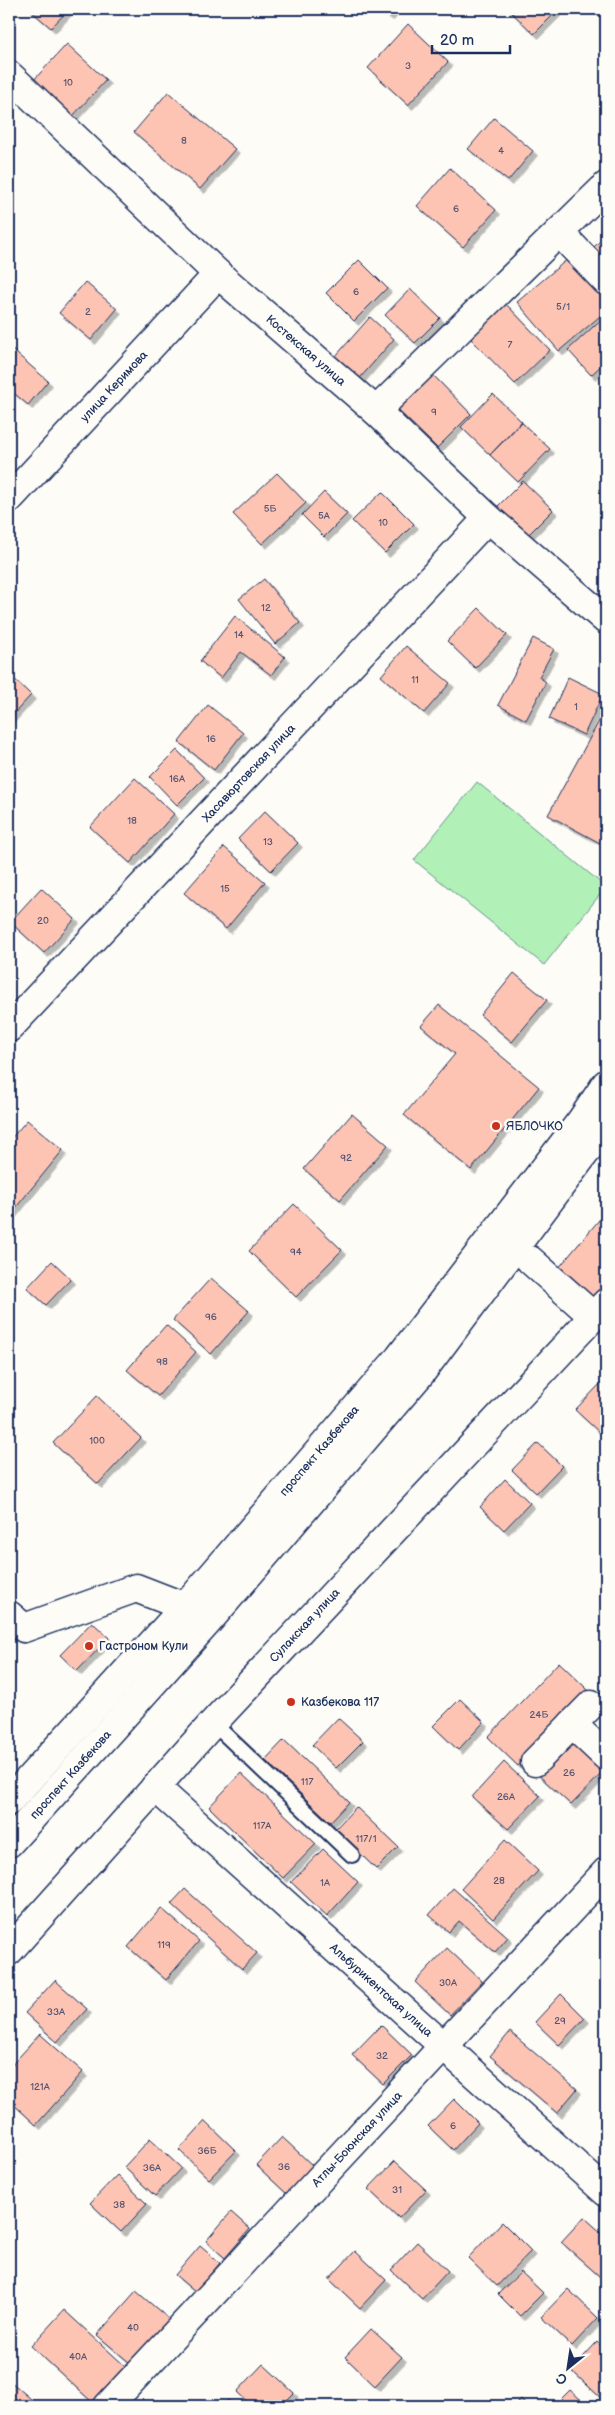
<svg xmlns="http://www.w3.org/2000/svg" width="615" height="2415" font-family="'Balsamiq Sans',sans-serif">
	<defs>
		<filter id="shadow"><feDropShadow dx="4.5" dy="4.5" stdDeviation="0" flood-color="#0004"/></filter>
	</defs>
	<rect width="100%" height="100%" fill="#fdfcf7"/>
	<filter id="ink" filterUnits="userSpaceOnUse"><feTurbulence type="fractalNoise" baseFrequency=".02" numOctaves="2"/><feDisplacementMap in="SourceGraphic" scale="10" xChannelSelector="R" yChannelSelector="G"/><feConvolveMatrix kernelMatrix="1 2 1 2 8 2 1 2 1" color-interpolation-filters="sRGB"/></filter>
	<g filter="url(#ink)">
		<!-- green -->
		<path fill="#b1f1b8" stroke="#66908b" d="M 477,782 L 606,887 L 544,965 L 414,860 Z"/>
		<!-- building -->
		<path fill="#fec4b3" stroke="#1b2f5e" filter="url(#shadow)" d="M 29,9 L 69,9 L 51,28 Z
			M 379,9 L 395,9 L 389,16 Z
			M 508,9 L 559,9 L 534,34 Z
			M 408,24 L 448,62 L 408,105 L 368,68 Z
			M 67,44 L 106,80 L 70,119 L 31,83 Z
			M 168,92 L 235,149 L 200,189 L 134,132 Z
			M 494,118 L 533,151 L 508,181 L 468,149 Z
			M 450,168 L 496,210 L 463,247 L 417,206 Z
			M 606,235 L 606,262 L 593,248 Z
			M 570,257 L 606,299 L 606,311 L 559,351 L 517,302 Z
			M 359,260 L 387,288 L 354,321 L 326,293 Z
			M 85,282 L 117,309 L 91,340 L 59,313 Z
			M 410,289 L 440,318 L 415,343 L 385,315 Z
			M 505,303 L 550,350 L 515,384 L 470,338 Z
			M 606,315 L 606,361 L 591,375 L 568,350 Z
			M 370,317 L 394,339 L 360,378 L 335,357 Z
			M 9,347 L 48,381 L 28,405 L 9,389 Z
			M 431,373 L 471,414 L 437,448 L 396,408 Z
			M 493,394 L 522,422 L 490,455 L 461,427 Z
			M 521,422 L 550,449 L 518,482 L 490,455 Z
			M 277,473 L 306,503 L 262,544 L 233,514 Z
			M 523,481 L 553,510 L 526,537 L 496,508 Z
			M 324,492 L 347,514 L 324,537 L 302,515 Z
			M 382,492 L 414,524 L 385,553 L 352,521 Z
			M 264,579 L 300,623 L 275,644 L 239,599 Z
			M 479,608 L 507,635 L 475,668 L 447,641 Z
			M 235,616 L 285,657 L 271,675 L 241,652 L 221,678 L 200,661 Z
			M 533,638 L 554,649 L 539,677 L 546,682 L 526,720 L 498,705 Z
			M 406,646 L 450,683 L 424,713 L 381,676 Z
			M 9,674 L 31,695 L 9,719 Z
			M 568,677 L 603,694 L 584,735 L 549,719 Z
			M 208,705 L 243,733 L 214,770 L 179,742 Z
			M 605,710 L 606,799 L 602,807 L 606,810 L 606,833 L 600,843 L 548,815 Z
			M 177,750 L 204,778 L 177,805 L 150,777 Z
			M 135,778 L 174,814 L 130,863 L 90,827 Z
			M 265,811 L 298,843 L 271,871 L 238,839 Z
			M 224,847 L 265,882 L 226,929 L 184,893 Z
			M 41,888 L 75,919 L 44,953 L 10,922 Z
			M 514,973 L 547,1000 L 512,1042 L 480,1015 Z
			M 439,1005 L 539,1087 L 471,1170 L 404,1115 L 455,1054 L 421,1026 Z
			M 352,1114 L 388,1145 L 340,1200 L 304,1169 Z
			M 27,1120 L 63,1150 L 9,1216 L 9,1141 Z
			M 294,1204 L 342,1250 L 296,1297 L 249,1251 Z
			M 599,1220 L 606,1226 L 606,1289 L 595,1302 L 557,1270 Z
			M 52,1261 L 71,1279 L 46,1305 L 27,1288 Z
			M 211,1278 L 249,1311 L 211,1354 L 173,1320 Z
			M 166,1325 L 196,1352 L 158,1396 L 127,1370 Z
			M 601,1383 L 606,1387 L 606,1427 L 600,1433 L 575,1410 Z
			M 97,1396 L 141,1438 L 98,1484 L 53,1443 Z
			M 538,1443 L 562,1466 L 536,1493 L 512,1470 Z
			M 505,1479 L 530,1503 L 504,1530 L 480,1507 Z
			M 92,1622 L 109,1638 L 77,1671 L 60,1655 Z
			M 559,1662 L 589,1691 L 518,1766 L 488,1737 Z
			M 460,1699 L 484,1722 L 458,1750 L 433,1726 Z
			M 338,1718 L 363,1741 L 336,1768 L 312,1745 Z
			M 567,1738 L 603,1772 L 571,1805 L 535,1772 Z
			M 284,1740 L 349,1802 L 330,1822 L 265,1760 Z
			M 504,1762 L 540,1796 L 508,1829 L 472,1797 Z
			M 241,1773 L 316,1844 L 283,1878 L 209,1807 Z
			M 356,1807 L 398,1847 L 376,1869 L 335,1829 Z
			M 505,1840 L 538,1871 L 493,1919 L 461,1889 Z
			M 323,1849 L 358,1882 L 327,1916 L 291,1882 Z
			M 453,1888 L 508,1937 L 495,1952 L 459,1921 L 449,1932 L 429,1915 Z
			M 185,1889 L 257,1953 L 242,1969 L 171,1904 Z
			M 161,1908 L 199,1941 L 166,1980 L 128,1947 Z
			M 447,1948 L 482,1981 L 450,2015 L 415,1982 Z
			M 55,1980 L 87,2009 L 57,2042 L 25,2013 Z
			M 561,1994 L 585,2018 L 559,2045 L 535,2022 Z
			M 381,2025 L 412,2055 L 383,2084 L 352,2055 Z
			M 510,2032 L 577,2089 L 557,2113 L 490,2056 Z
			M 40,2034 L 83,2072 L 36,2125 L 9,2100 L 9,2068 Z
			M 454,2099 L 478,2123 L 453,2150 L 428,2126 Z
			M 205,2121 L 236,2151 L 209,2179 L 179,2150 Z
			M 282,2137 L 313,2166 L 287,2194 L 256,2165 Z
			M 150,2139 L 181,2168 L 155,2196 L 124,2167 Z
			M 395,2161 L 426,2190 L 399,2218 L 368,2189 Z
			M 117,2175 L 147,2204 L 121,2232 L 90,2203 Z
			M 231,2212 L 250,2229 L 225,2258 L 206,2241 Z
			M 584,2217 L 606,2237 L 606,2282 L 561,2242 Z
			M 502,2222 L 531,2251 L 497,2286 L 468,2258 Z
			M 417,2242 L 448,2271 L 422,2299 L 391,2270 Z
			M 200,2246 L 220,2263 L 195,2292 L 175,2275 Z
			M 355,2251 L 386,2280 L 360,2308 L 329,2279 Z
			M 521,2272 L 543,2293 L 520,2316 L 498,2294 Z
			M 568,2289 L 598,2318 L 572,2346 L 541,2317 Z
			M 136,2291 L 169,2319 L 130,2363 L 97,2335 Z
			M 64,2310 L 125,2366 L 92,2402 L 31,2346 Z
			M 371,2329 L 402,2357 L 375,2386 L 345,2357 Z
			M 597,2342 L 606,2351 L 606,2394 L 602,2399 L 571,2370 Z
			M 263,2364 L 294,2393 L 281,2406 L 252,2406 L 237,2392 Z
			M 9,2380 L 39,2406 L 9,2406 Z
			M 570,2390 L 588,2406 L 554,2406 Z
			M 521,2399 L 528,2406 L 514,2406 Z
			M 228,2400 L 235,2406 L 222,2406 Z"/>
		<g fill="none" stroke-linecap="round" stroke-linejoin="round">
			<defs>
				<path id="service" d="M 213,1723 L 352,1855"/>
				<g id="minor">
					<path id="s1" d="M 9,75 L 218,274 L 376,411 L 488,518 L 606,620"/>
					<path d="M 559,232 L 606,281"/>
					<path d="M 376,411 L 606,186"/>
					<path id="s2" d="M 9,499 L 218,274"/>
					<path id="s3" d="M 9,1028 L 488,518"/>
					<path d="M 530,1260 L 593,1316"/>
					<path d="M 9,1615 L 24,1628 L 136,1588 L 185,1607"/>
					<path d="M 572,1724 L 606,1756"/>
					<path d="M 535,1762 L 591,1705"/>
					<path id="s4" d="M 155,1787 L 606,2192"/>
					<path id="s5" d="M 9,1951 L 213,1723 L 606,1303"/>
					<path id="s6" d="M 108,2406 L 606,1872"/>
				</g>
				<g id="trunk">
					<path id="s7" d="M 9,1801 L 185,1607 L 399,1358 L 581,1121 L 606,1084"/>
					<path id="s8" d="M 9,1843 L 206,1624 L 421,1373 L 606,1125"/>
				</g>
			</defs>
			<!-- service casing -->
			<use href="#service" stroke="#1b2f5e" stroke-width="18"/>
			<!-- minor casing -->
			<use href="#minor" stroke="#1b2f5e" stroke-width="31"/>
			<!-- trunk casing -->
			<use href="#trunk" stroke="#1b2f5e" stroke-width="31"/>
			<!-- service -->
			<use href="#service" stroke="#fdfcf7" stroke-width="14"/>
			<!-- minor -->
			<use href="#minor" stroke="#fdfcf7" stroke-width="28"/>
			<!-- trunk -->
			<use href="#trunk" stroke="#fdfcf7" stroke-width="28"/>
		</g>
	</g>
	<!-- markers -->
	<g fill="#c8321e" stroke="#fdfcf7" stroke-width="2">
		<circle cx="496" cy="1126" r="5"/>
		<circle cx="89" cy="1646" r="5"/>
		<circle cx="291" cy="1702" r="5"/>
	</g>
	<g text-anchor="middle" stroke-width="5" stroke-linejoin="round" paint-order="stroke">
		<!-- number labels -->
		<g font-size="10" fill="#545473">
			<text x="408" y="69">3</text>
			<text x="68" y="86">10</text>
			<text x="184" y="144">8</text>
			<text x="501" y="154">4</text>
			<text x="456" y="212">6</text>
			<text x="356" y="295">6</text>
			<text x="563" y="310">5/1</text>
			<text x="88" y="315">2</text>
			<text x="510" y="348">7</text>
			<text x="434" y="415">9</text>
			<text x="270" y="512">5Б</text>
			<text x="324" y="519">5А</text>
			<text x="383" y="526">10</text>
			<text x="266" y="611">12</text>
			<text x="239" y="638">14</text>
			<text x="415" y="683">11</text>
			<text x="576" y="710">1</text>
			<text x="211" y="742">16</text>
			<text x="177" y="782">16А</text>
			<text x="132" y="824">18</text>
			<text x="268" y="845">13</text>
			<text x="225" y="892">15</text>
			<text x="43" y="924">20</text>
			<text x="346" y="1161">92</text>
			<text x="296" y="1255">94</text>
			<text x="211" y="1320">96</text>
			<text x="162" y="1365">98</text>
			<text x="97" y="1444">100</text>
			<text x="539" y="1718">24Б</text>
			<text x="569" y="1776">26</text>
			<text x="307" y="1785">117</text>
			<text x="506" y="1800">26А</text>
			<text x="262" y="1829">117А</text>
			<text x="366" y="1842">117/1</text>
			<text x="499" y="1884">28</text>
			<text x="325" y="1886">1А</text>
			<text x="164" y="1948">119</text>
			<text x="448" y="1986">30А</text>
			<text x="56" y="2015">33А</text>
			<text x="560" y="2024">29</text>
			<text x="382" y="2059">32</text>
			<text x="40" y="2090">121А</text>
			<text x="453" y="2129">6</text>
			<text x="207" y="2154">36Б</text>
			<text x="284" y="2170">36</text>
			<text x="152" y="2171">36А</text>
			<text x="397" y="2193">31</text>
			<text x="119" y="2208">38</text>
			<text x="133" y="2331">40</text>
			<text x="78" y="2360">40А</text>
		</g>
		<!-- street labels -->
		<g font-size="12" fill="#1b2f5e" stroke="#fdfcf7">
			<text dy="4" stroke="none"><textPath href="#s1" startOffset="405">Костекская улица</textPath></text>
			<text dy="4" stroke="none"><textPath href="#s2" startOffset="154">улица Керимова</textPath></text>
			<text dy="4" stroke="none"><textPath href="#s3" startOffset="350">Хасавюртовская улица</textPath></text>
			<text dy="4" stroke="none"><textPath href="#s7" startOffset="468">проспект Казбекова</textPath></text>
			<text dy="4" stroke="none"><textPath href="#s5" startOffset="440">Сулакская улица</textPath></text>
			<text dy="4" stroke="none"><textPath href="#s8" startOffset="92">проспект Казбекова</textPath></text>
			<text dy="4" stroke="none"><textPath href="#s4" startOffset="304">Альбурикентская улица</textPath></text>
			<text dy="4" stroke="none"><textPath href="#s6" startOffset="365">Атлы-Боюнская улица</textPath></text>
		</g>
		<!-- poi labels -->
		<g font-size="12" fill="#1b2f5e" stroke="#fdfcf7" text-anchor="start">
			<text x="506" y="1130">ЯБЛОЧКО</text>
			<text x="99" y="1650">Гастроном Кули</text>
			<text x="301" y="1706">Казбекова 117</text>
		</g>
	</g>
	<!-- margin -->
	<rect width="615" height="2415" fill="none" stroke="#fdfcf7" stroke-width="30"/>
	<rect x="15" y="15" width="585" height="2385" fill="none" stroke="#1b2f5e" stroke-width="2" filter="url(#ink)"/>
	<!-- north arrow -->
	<g transform="translate(568 2368) rotate(210)" stroke="#fdfcf7" stroke-width="4" paint-order="stroke">
	<path d="M0-4L9 19L0 12L-9 19Z" fill="#1b2f5e"/>
	<text y="-8" font-size="14" font-weight="bold" text-anchor="middle" fill="#1b2f5e">С</text>
	</g>
	<!-- scale -->
	<path d="M432 45v8h78v-8" fill="none" stroke="#1b2f5e" stroke-width="2.5"/>
	<text x="440" y="45" font-size="15" fill="#1b2f5e" stroke="#fdfcf7" stroke-width="4" paint-order="stroke">20 m</text>
</svg>
